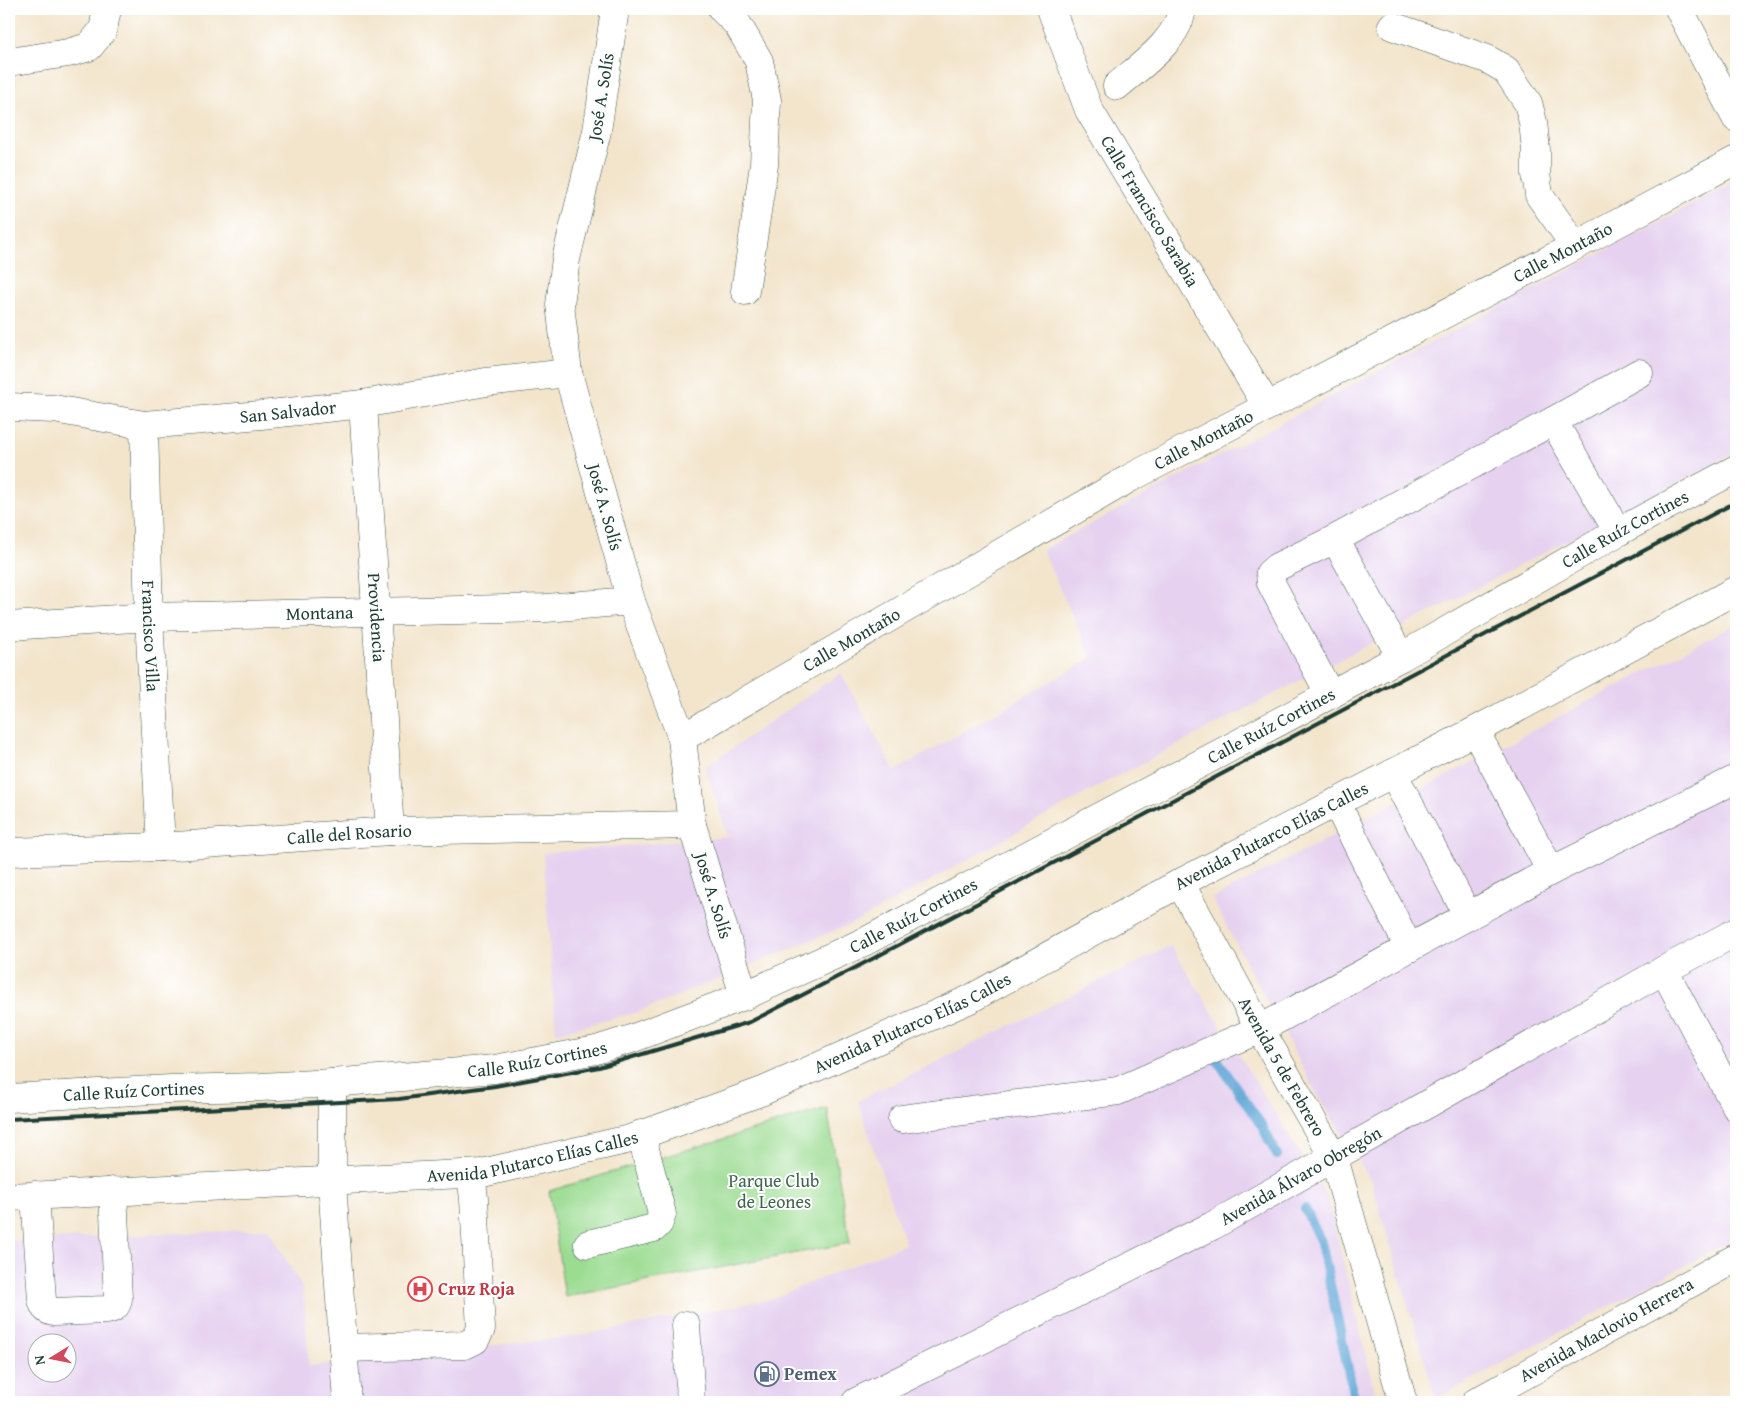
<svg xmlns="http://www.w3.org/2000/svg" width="1745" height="1411" font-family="'Gentium Book Plus',serif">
	<rect width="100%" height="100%" fill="#fff"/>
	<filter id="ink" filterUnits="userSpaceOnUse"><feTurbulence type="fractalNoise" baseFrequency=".02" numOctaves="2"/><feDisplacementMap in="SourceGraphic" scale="10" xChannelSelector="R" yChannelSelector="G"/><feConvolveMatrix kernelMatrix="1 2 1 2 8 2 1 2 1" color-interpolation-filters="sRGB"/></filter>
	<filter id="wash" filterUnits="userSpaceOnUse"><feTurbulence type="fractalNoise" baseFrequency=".0096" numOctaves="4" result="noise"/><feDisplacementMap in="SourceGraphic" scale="20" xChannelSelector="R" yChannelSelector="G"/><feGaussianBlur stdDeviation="1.12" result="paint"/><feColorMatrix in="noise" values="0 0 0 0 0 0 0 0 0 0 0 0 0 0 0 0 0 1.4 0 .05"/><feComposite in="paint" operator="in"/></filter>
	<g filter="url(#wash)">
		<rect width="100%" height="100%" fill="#f3e5cc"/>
		<!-- built -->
		<path fill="#e6d2f0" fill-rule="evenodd" d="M 1736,181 L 1736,452 L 1097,787 L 860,920 L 638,1012 L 556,1033 L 543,853 L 728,837 L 705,767 L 841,673 L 895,771 L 1092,658 L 1042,550 Z
			M 1736,624 L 1736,1238 L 1436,1399 L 1371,1181 L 1319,1098 L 1212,899 Z
			M 1171,946 L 1328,1198 L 1377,1402 L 9,1402 L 9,1241 L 268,1229 L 303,1289 L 309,1366 L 578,1336 L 771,1299 L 905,1244 L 858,1101 ZM 38,1344 L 68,1344 L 68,1374 L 38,1374 Z"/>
		<!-- green -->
		<path fill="#9bdc92" stroke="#5d8c63" d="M 827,1108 L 850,1243 L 565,1297 L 549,1191 Z"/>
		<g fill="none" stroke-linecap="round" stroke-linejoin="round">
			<!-- stream -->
			<path stroke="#61a7d7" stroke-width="10" d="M 1214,1055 L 1262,1126 L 1277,1155
				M 1305,1209 L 1321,1242 L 1355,1402"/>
		</g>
	</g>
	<g filter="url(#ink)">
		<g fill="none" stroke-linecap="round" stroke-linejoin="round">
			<defs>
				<g id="minor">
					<path id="s1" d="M 615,9 L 597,131 L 566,259 L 560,304 L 568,373 L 631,601 L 682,738 L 692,825 L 744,996"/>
					<path d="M 722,9 L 738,25 L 759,61 L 767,100 L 764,165 L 745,291"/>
					<path id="s2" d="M 1051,9 L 1089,110 L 1267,406"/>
					<path d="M 1679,9 L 1736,118"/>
					<path d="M 1392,26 L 1487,59 L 1506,70 L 1528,103 L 1533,122 L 1536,150 L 1536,174 L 1539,195 L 1575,246"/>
					<path d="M 9,62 L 68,53 L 89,47 L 103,30 L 107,9"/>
					<path d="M 1117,86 C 1140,66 1178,41 1182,9"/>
					<path id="s3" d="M 363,404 L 390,831"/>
					<path id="s4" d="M 9,407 L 54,409 L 144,425 L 261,415 L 363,404 L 486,382 L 568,373"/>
					<path d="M 1553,421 L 1639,373"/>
					<path id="s5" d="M 144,425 L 149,617 L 161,847"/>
					<path d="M 1335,539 L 1401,657"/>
					<path id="s6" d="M 9,626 L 149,617 L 546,608 L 631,601"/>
					<path d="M 1330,695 L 1271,583 L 1270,573 L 1277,567 L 1335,539 L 1553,421 L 1618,532"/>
					<path d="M 1475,731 L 1551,871"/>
					<path id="s7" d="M 682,738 L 1130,478 L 1575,246 L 1736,160"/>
					<path d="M 1393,773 L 1468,916"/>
					<path d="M 1336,802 L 1409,948"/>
					<path id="s8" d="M 9,852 L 161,847 L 390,831 L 692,825"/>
					<path id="s9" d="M 1180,883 L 1260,1029 L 1334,1158 L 1403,1402"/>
					<path d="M 1664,970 L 1736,1107"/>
					<path d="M 332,1083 L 332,1182 L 347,1402"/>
					<path id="s10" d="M 9,1098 L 171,1089 L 261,1087 L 332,1083 L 495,1069 L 596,1050 L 631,1039 L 744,996 L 866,941 L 1401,657 L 1618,532 L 1736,469"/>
					<path d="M 902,1119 L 1118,1091 L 1260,1029 L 1551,871 L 1736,779"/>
					<path d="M 35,1195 L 42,1300 C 44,1307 45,1310 53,1312 L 106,1310 C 114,1309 117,1306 118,1299 L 113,1191"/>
					<path d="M 588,1244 L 654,1228 L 659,1223 L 662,1214 L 641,1134"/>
					<path d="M 686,1325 L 691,1402"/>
					<path d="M 343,1348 L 465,1345 L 475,1340 L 481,1329 L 474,1199 L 471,1174"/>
					<path id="s11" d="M 1476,1402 L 1736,1258"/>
				</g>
				<g id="highway">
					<path id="s12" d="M 9,1197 L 482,1173 L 630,1139 L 763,1091 L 970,999 L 1180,883 L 1475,731 L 1736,590"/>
					<path id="s13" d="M 856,1402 L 1212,1226 L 1664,970 L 1736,932"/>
				</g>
			</defs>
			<!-- minor casing -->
			<use href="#minor" stroke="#3f564b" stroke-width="29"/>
			<!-- highway casing -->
			<use href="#highway" stroke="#3f564b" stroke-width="29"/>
			<!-- minor -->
			<use href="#minor" stroke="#fff" stroke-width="28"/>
			<!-- highway -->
			<use href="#highway" stroke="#fff" stroke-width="28"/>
			<!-- rail -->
			<path stroke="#1f3d34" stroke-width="4" d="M 9,1119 L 399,1099 L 495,1086 L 599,1067 L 750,1022 L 874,958 L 1736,502"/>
		</g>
	</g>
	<!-- icons -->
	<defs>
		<symbol id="hospital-ring" viewBox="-11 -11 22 22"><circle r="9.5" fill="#fff" stroke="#e0444e" stroke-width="1.5"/><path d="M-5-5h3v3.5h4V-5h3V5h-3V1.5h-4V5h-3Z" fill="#e0444e"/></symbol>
		<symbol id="fuel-ring" viewBox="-11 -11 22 22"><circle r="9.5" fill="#fff" stroke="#5c6f8a" stroke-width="1.5"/><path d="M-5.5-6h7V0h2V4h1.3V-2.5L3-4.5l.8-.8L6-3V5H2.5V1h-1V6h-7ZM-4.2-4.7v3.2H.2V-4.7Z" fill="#5c6f8a"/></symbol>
	</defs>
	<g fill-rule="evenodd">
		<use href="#hospital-ring" x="406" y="1275" width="28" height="28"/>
		<use href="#fuel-ring" x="753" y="1360" width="28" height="28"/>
	</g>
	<g text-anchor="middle" stroke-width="4" stroke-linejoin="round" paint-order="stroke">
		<!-- street labels -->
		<g font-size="18" fill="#1f3d34" stroke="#fff">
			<text transform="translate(601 97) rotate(-81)" y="6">José A. Solís</text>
			<text dy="6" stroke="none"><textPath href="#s2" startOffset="226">Calle Francisco Sarabia</textPath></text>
			<text dy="6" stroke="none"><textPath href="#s7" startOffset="1006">Calle Montaño</textPath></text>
			<text dy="6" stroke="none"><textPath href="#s4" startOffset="281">San Salvador</textPath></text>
			<text dy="6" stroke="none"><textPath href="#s7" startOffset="601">Calle Montaño</textPath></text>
			<text dy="6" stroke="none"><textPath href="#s1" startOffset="509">José A. Solís</textPath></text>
			<text dy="6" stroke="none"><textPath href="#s10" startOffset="1745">Calle Ruíz Cortines</textPath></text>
			<text dy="6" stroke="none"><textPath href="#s6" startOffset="311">Montana</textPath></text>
			<text dy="6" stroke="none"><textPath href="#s3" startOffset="214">Providencia</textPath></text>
			<text dy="6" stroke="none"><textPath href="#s5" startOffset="211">Francisco Villa</textPath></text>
			<text dy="6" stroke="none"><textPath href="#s7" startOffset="196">Calle Montaño</textPath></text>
			<text dy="6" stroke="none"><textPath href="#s10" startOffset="1340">Calle Ruíz Cortines</textPath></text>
			<text dy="6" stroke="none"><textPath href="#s8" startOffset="341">Calle del Rosario</textPath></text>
			<text dy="6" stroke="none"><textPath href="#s12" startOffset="1336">Avenida Plutarco Elías Calles</textPath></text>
			<text dy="6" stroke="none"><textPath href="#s1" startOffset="914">José A. Solís</textPath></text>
			<text dy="6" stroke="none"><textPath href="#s10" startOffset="935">Calle Ruíz Cortines</textPath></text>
			<text dy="6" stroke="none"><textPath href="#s12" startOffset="931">Avenida Plutarco Elías Calles</textPath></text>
			<text dy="6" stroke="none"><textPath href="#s10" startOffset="530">Calle Ruíz Cortines</textPath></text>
			<text dy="6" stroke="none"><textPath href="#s9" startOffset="210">Avenida 5 de Febrero</textPath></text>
			<text dy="6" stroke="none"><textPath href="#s10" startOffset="125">Calle Ruíz Cortines</textPath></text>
			<text dy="6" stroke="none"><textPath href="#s12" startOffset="526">Avenida Plutarco Elías Calles</textPath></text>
			<text dy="6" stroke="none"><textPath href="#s13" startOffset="499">Avenida Álvaro Obregón</textPath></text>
			<text dy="6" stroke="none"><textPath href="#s11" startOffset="149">Avenida Maclovio Herrera</textPath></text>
		</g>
		<!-- park labels -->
		<g font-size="18" fill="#3e654c" stroke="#fff">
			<text x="774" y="1187">Parque Club<tspan x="774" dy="21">de Leones</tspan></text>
		</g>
		<!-- health labels -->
		<g font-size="18" font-weight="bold" fill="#be3a42" stroke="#fff" text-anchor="start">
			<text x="438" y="1295">Cruz Roja</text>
		</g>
		<!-- service labels -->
		<g font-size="18" font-weight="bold" fill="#4e5e75" stroke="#fff" text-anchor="start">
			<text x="784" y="1380">Pemex</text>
		</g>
	</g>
	<!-- margin -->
	<rect width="1745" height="1411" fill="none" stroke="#fff" stroke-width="30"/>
	<!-- north arrow -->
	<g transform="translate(52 1358) rotate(260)"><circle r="24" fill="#ffffff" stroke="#a5b1ae"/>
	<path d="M0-4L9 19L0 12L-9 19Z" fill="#d1495b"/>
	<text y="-8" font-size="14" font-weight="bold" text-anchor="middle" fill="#1f3d34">N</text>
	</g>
</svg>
